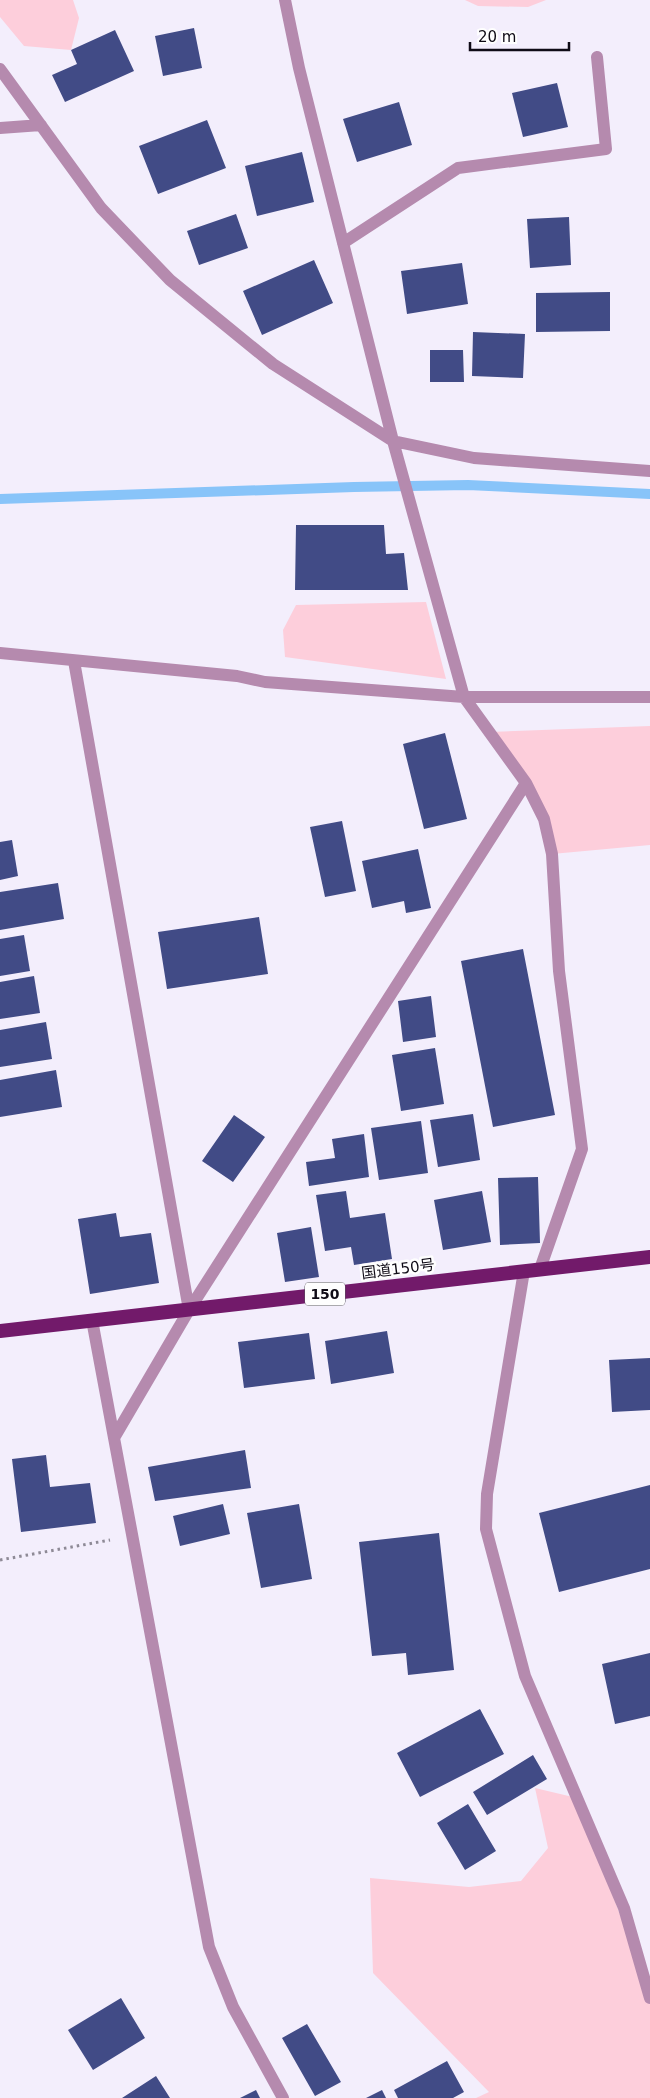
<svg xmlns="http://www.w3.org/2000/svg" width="650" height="2098" font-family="'DejaVu Sans','Noto Sans JP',sans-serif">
	<rect width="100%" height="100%" fill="#f3eefc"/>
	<!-- green -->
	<path fill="#fdcedb" d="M 0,0 L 73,0 L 79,18 L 71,50 L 24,46 L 0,17 Z
		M 465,0 L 546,0 L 528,7 L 478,6 Z
		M 426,602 L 446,679 L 285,657 L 283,630 L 296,605 Z
		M 650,726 L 650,845 L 552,854 L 526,783 L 489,732 Z
		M 535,1788 L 577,1798 L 648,1991 L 650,2005 L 650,2098 L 476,2098 L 489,2092 L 373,1973 L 370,1878 L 469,1887 L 521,1881 L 548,1848 Z"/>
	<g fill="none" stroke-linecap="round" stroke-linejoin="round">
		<!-- stream -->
		<path stroke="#88c4f9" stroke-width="10" d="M 0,499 L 354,487 L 468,485 L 650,494"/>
	</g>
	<!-- building -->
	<path fill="#414b86" d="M 194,28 L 202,68 L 163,76 L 155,36 Z
		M 115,30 L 134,71 L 65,102 L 52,75 L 77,64 L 71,50 Z
		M 557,83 L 568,127 L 523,137 L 512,93 Z
		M 399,102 L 412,145 L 357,162 L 343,119 Z
		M 207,120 L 226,168 L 158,194 L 139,146 Z
		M 302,152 L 314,202 L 257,216 L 245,166 Z
		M 236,214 L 248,248 L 199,265 L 187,231 Z
		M 569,217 L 571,265 L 530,268 L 527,219 Z
		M 314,260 L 333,303 L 262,335 L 243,291 Z
		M 462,263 L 468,304 L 407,314 L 401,271 Z
		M 610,292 L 610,331 L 536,332 L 536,293 Z
		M 473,332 L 525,334 L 523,378 L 472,376 Z
		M 430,350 L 463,350 L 464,382 L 430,382 Z
		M 296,525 L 384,525 L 386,554 L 404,553 L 408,590 L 295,590 Z
		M 445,733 L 467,819 L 424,829 L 403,744 Z
		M 342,821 L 356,891 L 325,897 L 310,827 Z
		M 12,840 L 18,876 L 0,880 L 0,842 Z
		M 418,849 L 431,908 L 406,913 L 404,901 L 372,908 L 362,861 Z
		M 58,883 L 64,919 L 0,930 L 0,892 Z
		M 259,917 L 268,974 L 167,989 L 158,932 Z
		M 24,935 L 30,971 L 0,976 L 0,939 Z
		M 523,949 L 555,1115 L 493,1127 L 461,961 Z
		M 34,976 L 40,1013 L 0,1019 L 0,982 Z
		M 431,996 L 436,1037 L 403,1042 L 398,1001 Z
		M 46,1022 L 52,1059 L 0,1067 L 0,1030 Z
		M 435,1048 L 444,1104 L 401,1111 L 392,1055 Z
		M 56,1070 L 62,1107 L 0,1117 L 0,1080 Z
		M 473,1114 L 480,1160 L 438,1167 L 430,1120 Z
		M 234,1115 L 265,1137 L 233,1182 L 202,1161 Z
		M 421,1121 L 428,1173 L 379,1180 L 371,1128 Z
		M 364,1134 L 369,1177 L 309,1186 L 306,1162 L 335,1158 L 332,1139 Z
		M 538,1177 L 540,1243 L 500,1245 L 498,1178 Z
		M 346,1191 L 350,1218 L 385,1213 L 392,1259 L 354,1265 L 351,1247 L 325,1251 L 316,1195 Z
		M 482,1191 L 491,1242 L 443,1250 L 434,1200 Z
		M 116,1213 L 120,1237 L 151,1233 L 159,1283 L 90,1294 L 78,1219 Z
		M 311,1227 L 319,1277 L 285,1282 L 277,1233 Z
		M 387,1331 L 394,1373 L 331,1384 L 325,1341 Z
		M 309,1333 L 315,1379 L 244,1388 L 238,1342 Z
		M 650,1358 L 650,1410 L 612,1412 L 609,1360 Z
		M 245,1450 L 251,1488 L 155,1501 L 148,1467 Z
		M 46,1455 L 50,1487 L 90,1483 L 96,1523 L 21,1532 L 12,1459 Z
		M 650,1485 L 650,1569 L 559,1592 L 539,1513 Z
		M 223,1504 L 230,1534 L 180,1546 L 173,1516 Z
		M 299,1504 L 312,1579 L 261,1588 L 247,1513 Z
		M 439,1533 L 454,1670 L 408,1675 L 406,1653 L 372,1656 L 359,1542 Z
		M 650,1653 L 650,1716 L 615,1724 L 602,1664 Z
		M 480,1709 L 504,1754 L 420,1797 L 397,1753 Z
		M 533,1755 L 547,1779 L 487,1815 L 473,1792 Z
		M 468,1804 L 496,1851 L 465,1870 L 437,1823 Z
		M 121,1998 L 145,2038 L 93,2070 L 68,2030 Z
		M 307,2024 L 341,2082 L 315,2096 L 282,2038 Z
		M 447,2061 L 464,2092 L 453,2098 L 398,2098 L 394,2090 Z
		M 156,2076 L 170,2098 L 122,2098 Z
		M 256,2090 L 260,2098 L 240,2098 Z
		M 382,2090 L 386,2098 L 366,2098 Z"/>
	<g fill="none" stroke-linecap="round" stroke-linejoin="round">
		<!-- path -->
		<path stroke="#8e8a96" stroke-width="3" stroke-dasharray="2.5 4" stroke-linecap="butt" d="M 0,1560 L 110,1540"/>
		<!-- minor -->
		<path stroke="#b58aae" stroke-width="12" d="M 285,0 L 299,68 L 393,441 L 464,697 L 526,783 L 544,819 L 552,854 L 559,971 L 582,1149 L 540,1269
			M 0,69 L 101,208 L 170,280 L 273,364 L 393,441 L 474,458 L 650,471
			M 0,128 L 41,125
			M 343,243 L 458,168 L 606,149 L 597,57
			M 0,653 L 237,676 L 265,682 L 464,697 L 650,697
			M 74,661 L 189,1310
			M 524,1271 L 487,1494 L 486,1529 L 525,1676 L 624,1908 L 650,1998
			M 92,1320 L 209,1947 L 233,2007 L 283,2098
			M 114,1438 L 189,1310 L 526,783"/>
		<!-- trunk -->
		<path stroke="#721a6a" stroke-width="14" d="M 0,1331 L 650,1257"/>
	</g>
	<g text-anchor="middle" stroke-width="5" stroke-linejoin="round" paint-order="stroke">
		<!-- shield labels -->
		<rect fill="#fefefe" stroke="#57545c" stroke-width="1" x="305" y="1282.5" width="40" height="23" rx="4"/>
		<g font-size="14" font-weight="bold" fill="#0f0b16">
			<text x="325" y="1299">150</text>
		</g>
		<!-- street labels -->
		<g font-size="15" fill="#0f0b16" stroke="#fefefe">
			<text transform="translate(398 1269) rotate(-7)" y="5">国道150号</text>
		</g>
	</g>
	<!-- scale -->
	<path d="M470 42v8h99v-8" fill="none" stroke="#0f0b16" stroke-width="2.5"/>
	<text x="478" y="42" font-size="15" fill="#0f0b16" stroke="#fefefe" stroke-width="4" paint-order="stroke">20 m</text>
</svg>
